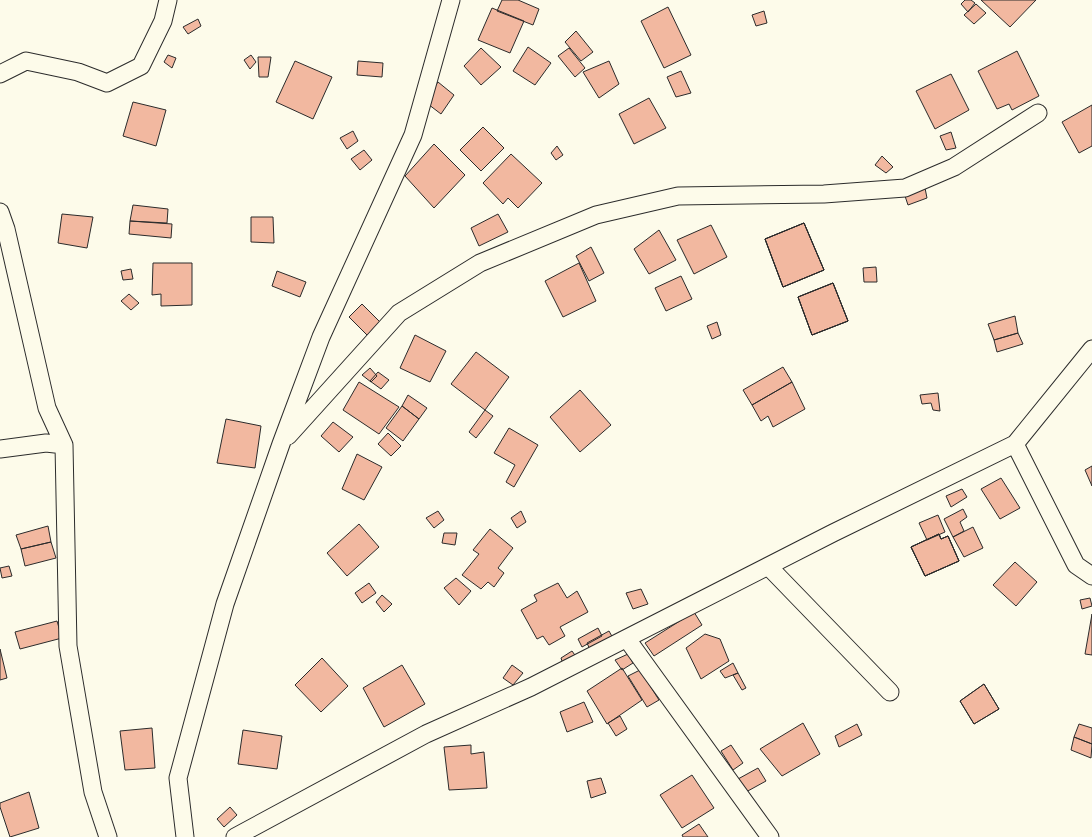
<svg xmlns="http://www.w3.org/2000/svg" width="1092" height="837" font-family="Rubik,sans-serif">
	<rect width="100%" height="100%" fill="#fdfbea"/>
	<!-- building -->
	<path fill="#f2b8a0" stroke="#2b2b2b" d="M 502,0 L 518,0 L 539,9 L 533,25 L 497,11 Z
		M 965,0 L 971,0 L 975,3 L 968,12 L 961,4 Z
		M 981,0 L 1036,0 L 1010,27 Z
		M 976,4 L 986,13 L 974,24 L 964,15 Z
		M 668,7 L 691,55 L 664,68 L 641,21 Z
		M 492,8 L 524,21 L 510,53 L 478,40 Z
		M 764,11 L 767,23 L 756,26 L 752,15 Z
		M 198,19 L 201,26 L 188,34 L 183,27 Z
		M 576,31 L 593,52 L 581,61 L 565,42 Z
		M 528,47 L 551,63 L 535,85 L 513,71 Z
		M 481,48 L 501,67 L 481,85 L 464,66 Z
		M 569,48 L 585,68 L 575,77 L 558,56 Z
		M 1017,51 L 1039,96 L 1012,110 L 1009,104 L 997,109 L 978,71 Z
		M 168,55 L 176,58 L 172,68 L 164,62 Z
		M 251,55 L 256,62 L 250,69 L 244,60 Z
		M 258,57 L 271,57 L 268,77 L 259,77 Z
		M 295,61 L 332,77 L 313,119 L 276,102 Z
		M 358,61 L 383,63 L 382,77 L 357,75 Z
		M 609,61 L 619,84 L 599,98 L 583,72 Z
		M 681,71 L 691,93 L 676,97 L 667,77 Z
		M 951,74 L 969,110 L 935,129 L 916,91 Z
		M 438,82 L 454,95 L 441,114 L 424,101 Z
		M 649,98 L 666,128 L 634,144 L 619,114 Z
		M 133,102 L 166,110 L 156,146 L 123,136 Z
		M 1092,105 L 1092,146 L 1079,153 L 1062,122 Z
		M 483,127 L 504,148 L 481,171 L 460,150 Z
		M 353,131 L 358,141 L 347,149 L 340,138 Z
		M 951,132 L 956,148 L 946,150 L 940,136 Z
		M 434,144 L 465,175 L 434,208 L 405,176 Z
		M 557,146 L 563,155 L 556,160 L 551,153 Z
		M 364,150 L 372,160 L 360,170 L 351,159 Z
		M 511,154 L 542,183 L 518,208 L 508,198 L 503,204 L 483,183 Z
		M 882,156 L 893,167 L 886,173 L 875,165 Z
		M 925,188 L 927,198 L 908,205 L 904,193 Z
		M 133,205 L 168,209 L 167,223 L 130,221 Z
		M 62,214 L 93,217 L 87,248 L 58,243 Z
		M 498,214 L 508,232 L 479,246 L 471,228 Z
		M 251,217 L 273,217 L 274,243 L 251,242 Z
		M 130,221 L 172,224 L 171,238 L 129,234 Z
		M 804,223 L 824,270 L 783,287 L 765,239 Z
		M 804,223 L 824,270 L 783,287 L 765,239 Z
		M 804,223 L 824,270 L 783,287 L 765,239 Z
		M 711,225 L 727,257 L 694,274 L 677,240 Z
		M 659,230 L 676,260 L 649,274 L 634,249 Z
		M 591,247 L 604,273 L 589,281 L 576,256 Z
		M 153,263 L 192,263 L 192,305 L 161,306 L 161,294 L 152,295 Z
		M 579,263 L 596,301 L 563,317 L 545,281 Z
		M 876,267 L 877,282 L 864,282 L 863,268 Z
		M 131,269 L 133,279 L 123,280 L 121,271 Z
		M 277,271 L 306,282 L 300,297 L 272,286 Z
		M 681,276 L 692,299 L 666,311 L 655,288 Z
		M 833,283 L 848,321 L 812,335 L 798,297 Z
		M 833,283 L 848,321 L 812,335 L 798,297 Z
		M 833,283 L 848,321 L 812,335 L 798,297 Z
		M 129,294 L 139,303 L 131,310 L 121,301 Z
		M 362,304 L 383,325 L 370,338 L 349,317 Z
		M 1015,316 L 1018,333 L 994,340 L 988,324 Z
		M 717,322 L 721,335 L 712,339 L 707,326 Z
		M 1018,333 L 1023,344 L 997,352 L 994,340 Z
		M 415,335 L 446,351 L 430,382 L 400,368 Z
		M 476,352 L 509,377 L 485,410 L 451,384 Z
		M 783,367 L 792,382 L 752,405 L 743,390 Z
		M 370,368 L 377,376 L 371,382 L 362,375 Z
		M 378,372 L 389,380 L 381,389 L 370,381 Z
		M 359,382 L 399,407 L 379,434 L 343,410 Z
		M 792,382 L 805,409 L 773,427 L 768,416 L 761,421 L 752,405 Z
		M 580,390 L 611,425 L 580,452 L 550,417 Z
		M 938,393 L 940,411 L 933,410 L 931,403 L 922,404 L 920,395 Z
		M 408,395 L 427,408 L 419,419 L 402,406 Z
		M 402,406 L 419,419 L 403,441 L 386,428 Z
		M 485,410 L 493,416 L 476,438 L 469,432 Z
		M 226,419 L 261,426 L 255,468 L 217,463 Z
		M 333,422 L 353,437 L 339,452 L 321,436 Z
		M 509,428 L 538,445 L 514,487 L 506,482 L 515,465 L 494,453 Z
		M 388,433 L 401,446 L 391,456 L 378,444 Z
		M 357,454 L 382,467 L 364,500 L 342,489 Z
		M 1092,466 L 1092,486 L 1085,470 Z
		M 1001,478 L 1020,508 L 1000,519 L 981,489 Z
		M 962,489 L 967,497 L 951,507 L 946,496 Z
		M 963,509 L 967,517 L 960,522 L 964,531 L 953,537 L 944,519 Z
		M 438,511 L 444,520 L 434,528 L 426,518 Z
		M 521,511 L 526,522 L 517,528 L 511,518 Z
		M 938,515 L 945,532 L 927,540 L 919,523 Z
		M 359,524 L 379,547 L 347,576 L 327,553 Z
		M 48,526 L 51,542 L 21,549 L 16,535 Z
		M 973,527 L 983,548 L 964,557 L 953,537 Z
		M 490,529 L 513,548 L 498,568 L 504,573 L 494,587 L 488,582 L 481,589 L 462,575 L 479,554 L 473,550 Z
		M 444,533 L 457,533 L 455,545 L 442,543 Z
		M 939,534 L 941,539 L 948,536 L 959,561 L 925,576 L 911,547 Z
		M 939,534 L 941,539 L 948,536 L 959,561 L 925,576 L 911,547 Z
		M 939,534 L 941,539 L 948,536 L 959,561 L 925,576 L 911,547 Z
		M 51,542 L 56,558 L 25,566 L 21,549 Z
		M 1015,562 L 1037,582 L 1016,606 L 993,585 Z
		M 9,566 L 12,576 L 2,578 L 0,568 Z
		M 456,578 L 471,591 L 459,605 L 444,588 Z
		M 369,583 L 376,593 L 362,603 L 355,593 Z
		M 558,583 L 567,598 L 577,591 L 588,612 L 560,627 L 565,636 L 549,645 L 543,636 L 537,639 L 521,610 L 537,601 L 534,595 Z
		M 641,589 L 648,604 L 633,609 L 626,593 Z
		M 382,595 L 392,604 L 384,612 L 376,602 Z
		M 1090,598 L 1092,606 L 1082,609 L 1080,600 Z
		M 694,612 L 702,625 L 654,656 L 645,643 Z
		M 1092,614 L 1092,655 L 1085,654 Z
		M 57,621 L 62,638 L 20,649 L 15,632 Z
		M 598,628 L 602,636 L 582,647 L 578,639 Z
		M 609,631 L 614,640 L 591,652 L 587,643 Z
		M 705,634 L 720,639 L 729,661 L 701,679 L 686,648 Z
		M 0,649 L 7,678 L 0,680 Z
		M 572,651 L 577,658 L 563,664 L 561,658 Z
		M 628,654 L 633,663 L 622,670 L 615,660 Z
		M 322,658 L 348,686 L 321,712 L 295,685 Z
		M 733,663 L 738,673 L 725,678 L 720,671 Z
		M 402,665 L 425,704 L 384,727 L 363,688 Z
		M 512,665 L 523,673 L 513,685 L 503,678 Z
		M 622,668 L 642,700 L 607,724 L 587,691 Z
		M 640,670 L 659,700 L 647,707 L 628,676 Z
		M 738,673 L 746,688 L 742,690 L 733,675 Z
		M 984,684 L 999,709 L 974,724 L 960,701 Z
		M 984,684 L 999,709 L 974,724 L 960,701 Z
		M 584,702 L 593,722 L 567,732 L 560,712 Z
		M 620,716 L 627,729 L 616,736 L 608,723 Z
		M 803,723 L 820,754 L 782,776 L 760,749 Z
		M 857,724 L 862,735 L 839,747 L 835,736 Z
		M 1079,724 L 1092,728 L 1092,744 L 1074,737 Z
		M 152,728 L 155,768 L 125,770 L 120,731 Z
		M 243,730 L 282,736 L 277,769 L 238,764 Z
		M 1074,737 L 1092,744 L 1091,758 L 1071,750 Z
		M 471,745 L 471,754 L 484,752 L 487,788 L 449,790 L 444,747 Z
		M 731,745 L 743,763 L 733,770 L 721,751 Z
		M 758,768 L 766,781 L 746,792 L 738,779 Z
		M 692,775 L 714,808 L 682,828 L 660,795 Z
		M 601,778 L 606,793 L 591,798 L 587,781 Z
		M 29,792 L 39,828 L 10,837 L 0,807 L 0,803 Z
		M 230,807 L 237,815 L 224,827 L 217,819 Z
		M 699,824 L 708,837 L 683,837 L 682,835 Z"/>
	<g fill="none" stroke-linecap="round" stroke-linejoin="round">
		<defs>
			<path id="minor" d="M 0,74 L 26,61 L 78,72 L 107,83 L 141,66 L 163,21 L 168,0
				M 0,212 L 6,229 L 47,408 L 64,445 L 68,646 L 93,792 L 108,837
				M 288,436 L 399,313 L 480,263 L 596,215 L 678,196 L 824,194 L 905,188 L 954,167 L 1038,113
				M 1015,444 L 1076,565 L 1092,576
				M 0,449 L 46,443 L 64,445
				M 769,567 L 890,692
				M 627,639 L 770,837
				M 185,837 L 178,778 L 225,604 L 281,444 L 321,337 L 413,135 L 451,0
				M 235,837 L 426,734 L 531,687 L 833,533 L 1015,444 L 1092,349"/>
		</defs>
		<!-- minor casing -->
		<use href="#minor" stroke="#2b2b2b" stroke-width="19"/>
		<!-- minor -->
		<use href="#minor" stroke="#fdfbea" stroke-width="17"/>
	</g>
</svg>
